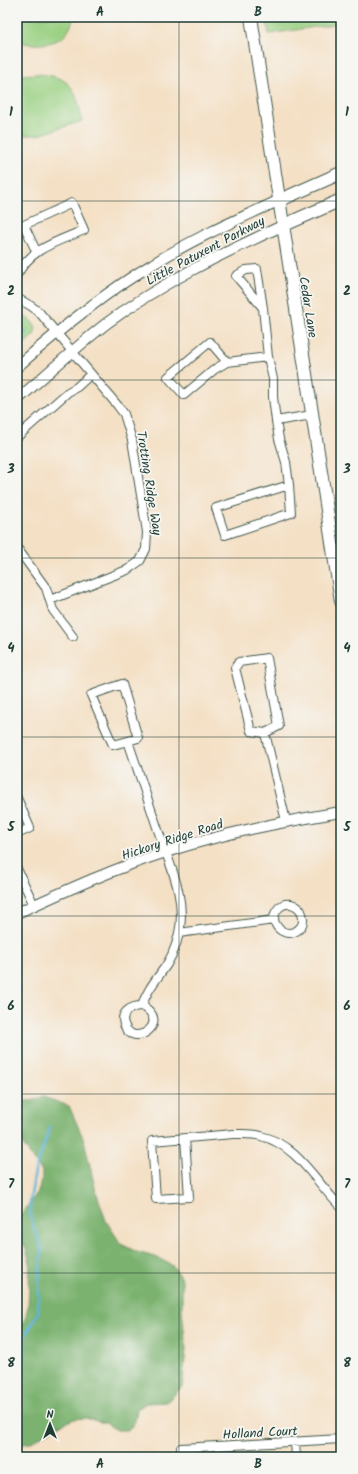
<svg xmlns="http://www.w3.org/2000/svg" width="358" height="1474" font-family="Kalam,sans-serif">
	<rect width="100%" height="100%" fill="#f6f6f2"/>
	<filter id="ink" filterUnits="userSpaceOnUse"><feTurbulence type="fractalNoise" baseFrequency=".025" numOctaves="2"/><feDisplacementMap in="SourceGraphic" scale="8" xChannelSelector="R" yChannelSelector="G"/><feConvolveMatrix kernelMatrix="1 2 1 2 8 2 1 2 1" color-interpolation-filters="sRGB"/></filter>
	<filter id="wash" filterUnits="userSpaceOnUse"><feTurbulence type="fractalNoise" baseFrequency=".012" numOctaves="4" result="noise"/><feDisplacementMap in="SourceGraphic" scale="16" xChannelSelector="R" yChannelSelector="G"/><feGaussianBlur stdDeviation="0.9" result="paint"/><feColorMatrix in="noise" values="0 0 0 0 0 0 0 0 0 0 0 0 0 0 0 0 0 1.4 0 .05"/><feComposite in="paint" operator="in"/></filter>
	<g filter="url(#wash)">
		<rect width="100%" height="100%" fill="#f4e0c5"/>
		<!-- green -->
		<path fill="#9ad082" stroke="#5c865b" d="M 17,17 L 74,17 C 72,23 70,29 66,34 C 55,46 31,46 17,41 Z
			M 266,17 L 341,17 L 341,23 L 269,34 Z
			M 36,74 C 72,76 76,89 82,121 L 39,135 L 24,135 L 17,128 L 17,101 L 21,75 Z
			M 17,311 L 31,321 L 36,327 L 34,335 L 17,350 Z"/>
		<!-- forest -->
		<path fill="#7bb270" stroke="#4d7852" d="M 43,1097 L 69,1106 L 84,1140 L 95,1188 L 106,1221 L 121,1244 L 137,1252 L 158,1258 L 173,1266 L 182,1280 L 182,1310 L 186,1349 L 182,1387 L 167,1402 L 146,1403 L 137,1409 L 135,1421 L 129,1430 L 117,1430 L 105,1423 L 85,1418 L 74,1419 L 57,1426 L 30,1443 L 17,1445 L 17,1327 L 25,1319 L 28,1306 L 30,1262 L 26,1249 L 18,1235 L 17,1220 L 38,1192 L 42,1179 L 42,1171 L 23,1145 L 19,1123 L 19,1103 Z"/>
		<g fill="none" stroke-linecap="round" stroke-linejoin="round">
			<!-- stream -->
			<path stroke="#5db6da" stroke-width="2.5" d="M 17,339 L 26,332
				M 17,1379 L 24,1364 L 25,1336 L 35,1319 L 38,1313 L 39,1276 L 42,1250 L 31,1219 L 30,1201 L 35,1171 L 50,1127"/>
		</g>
	</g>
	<g filter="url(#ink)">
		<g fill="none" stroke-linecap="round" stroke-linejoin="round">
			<defs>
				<path id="minor" d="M 17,275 C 31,248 57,242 84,230 L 72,203 L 24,225 L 36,251
					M 17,298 L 31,306 L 39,312 L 118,406 L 124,414 L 132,440 L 147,532 L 146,549 L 140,561 L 127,570 L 50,600
					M 263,308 L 236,276 L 246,270 L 257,269 L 263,308 L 268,357 L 273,379 L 273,397 L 276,421 L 279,439 L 286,462 L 289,485 L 216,508 L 225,535 L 291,513 L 289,485
					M 227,362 L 210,342 L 168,377 L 184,395 L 215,369 L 227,362 L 268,357
					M 276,421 L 312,415
					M 17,437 L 68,392 L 77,387 L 91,374
					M 17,548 L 46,588 L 53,610 L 73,637
					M 265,733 L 251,731 L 235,668 L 239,662 L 267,658 L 279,726 L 265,733 L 286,821
					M 128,741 L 113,745 L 91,695 L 122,684 L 138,738 L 128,741 C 138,771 148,801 158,830 C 169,863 187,898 179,933 C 176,948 169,963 160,974 C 152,985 146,993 142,1006 C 173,1022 132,1051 124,1024 C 120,1012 131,1006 142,1006
					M 17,798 L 30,828 L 17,834
					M 17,869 L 34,905
					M 179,933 L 274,920 C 280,942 309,933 302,914 C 301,909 296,905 291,904 C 281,902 274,911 274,920
					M 185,1138 L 189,1197 L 156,1199 L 152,1141 L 233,1134 C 243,1134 252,1133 261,1136 C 298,1145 316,1183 341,1207
					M 295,1442 L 296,1457
					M 209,1447 L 210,1457
					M 181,1448 L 341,1439"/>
				<path id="tertiary" d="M 17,367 C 60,329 104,293 153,264 C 193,239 236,220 278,201
					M 17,400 C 47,374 76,347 107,323 C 161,283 221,254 282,226
					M 17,913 C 65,891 115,868 166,852 C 224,833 281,822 341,812"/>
				<path id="secondary" d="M 251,17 L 341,601
					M 278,201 L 341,173
					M 282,226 L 341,200"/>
			</defs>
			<!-- minor casing -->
			<use href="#minor" stroke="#3f554a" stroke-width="10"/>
			<!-- tertiary casing -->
			<use href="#tertiary" stroke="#3f554a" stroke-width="12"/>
			<!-- secondary casing -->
			<use href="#secondary" stroke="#3f554a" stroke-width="14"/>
			<!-- minor -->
			<use href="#minor" stroke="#fff" stroke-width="8"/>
			<!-- tertiary -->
			<use href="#tertiary" stroke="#fff" stroke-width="10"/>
			<!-- secondary -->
			<use href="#secondary" stroke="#fff" stroke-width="12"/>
		</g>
	</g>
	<!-- grid -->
	<path fill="none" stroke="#1f3d34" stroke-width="1" stroke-opacity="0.55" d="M 179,17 L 179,1457M 17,201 L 341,201M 17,380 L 341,380M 17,558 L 341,558M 17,737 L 341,737M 17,916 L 341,916M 17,1094 L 341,1094M 17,1273 L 341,1273"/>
	<g text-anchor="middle" stroke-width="3.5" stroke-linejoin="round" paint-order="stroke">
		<!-- street labels -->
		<g font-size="13" fill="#1f3d34" stroke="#f6f6f2">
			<text transform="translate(205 250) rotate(-28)" y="5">Little Patuxent Parkway</text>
			<text transform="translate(309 307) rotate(81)" y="5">Cedar Lane</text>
			<text transform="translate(150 483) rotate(81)" y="5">Trotting Ridge Way</text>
			<text transform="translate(172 839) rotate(-18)" y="5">Hickory Ridge Road</text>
			<text transform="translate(260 1432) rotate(-3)" y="5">Holland Court</text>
		</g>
	</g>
	<!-- margin -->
	<rect width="358" height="1474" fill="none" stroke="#f6f6f2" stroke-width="44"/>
	<!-- north arrow -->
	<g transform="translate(50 1424)" stroke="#f6f6f2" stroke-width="3" paint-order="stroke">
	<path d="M0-3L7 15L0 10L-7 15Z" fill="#1f3d34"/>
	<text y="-6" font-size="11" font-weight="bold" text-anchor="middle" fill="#1f3d34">N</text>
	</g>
	<rect x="22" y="22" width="314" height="1430" fill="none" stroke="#1f3d34" stroke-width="1.5"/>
	<g font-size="13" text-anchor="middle" font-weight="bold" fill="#1f3d34">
		<text x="100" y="16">A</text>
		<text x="258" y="16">B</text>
		<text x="11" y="116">1</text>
		<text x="347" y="116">1</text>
		<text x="11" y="295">2</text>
		<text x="347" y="295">2</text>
		<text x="11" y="473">3</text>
		<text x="347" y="473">3</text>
		<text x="11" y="652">4</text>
		<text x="347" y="652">4</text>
		<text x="11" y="831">5</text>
		<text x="347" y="831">5</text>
		<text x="11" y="1010">6</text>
		<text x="347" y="1010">6</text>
		<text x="11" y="1188">7</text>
		<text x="347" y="1188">7</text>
		<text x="11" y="1367">8</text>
		<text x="347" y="1367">8</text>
		<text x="100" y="1468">A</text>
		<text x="258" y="1468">B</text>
	</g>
</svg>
